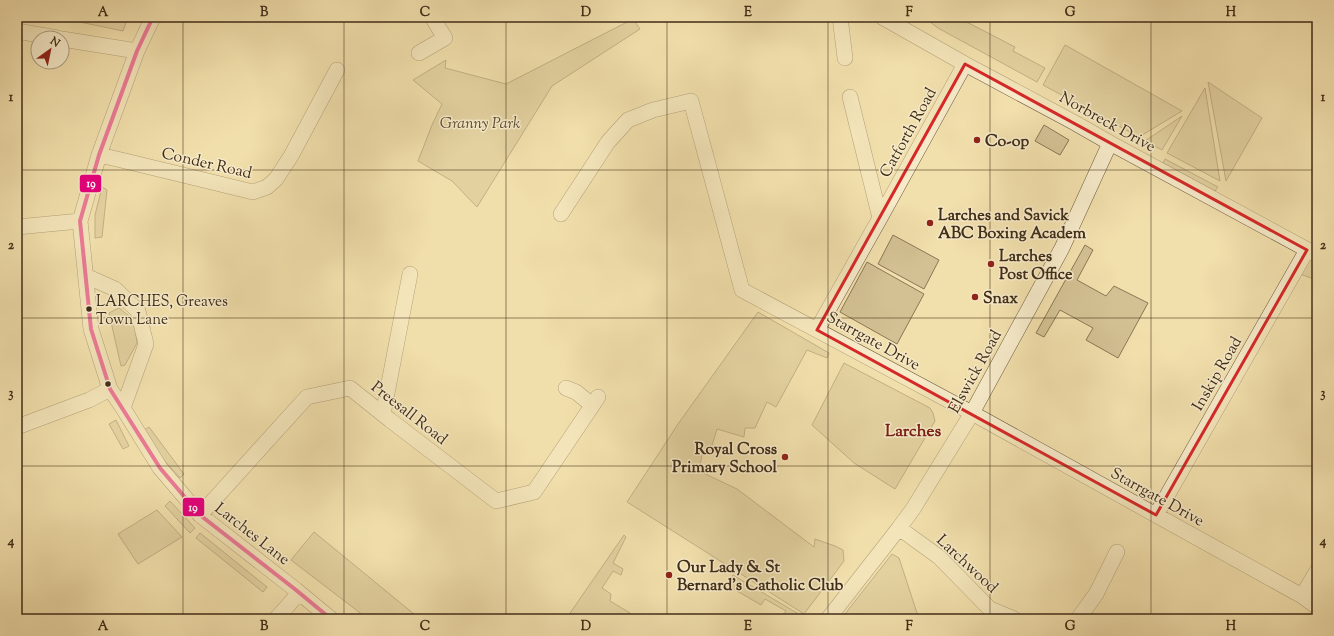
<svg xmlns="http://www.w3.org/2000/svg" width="1334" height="636" font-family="'Sorts Mill Goudy',serif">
	<rect width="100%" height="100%" fill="#f1dfac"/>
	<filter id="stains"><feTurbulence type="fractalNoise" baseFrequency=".005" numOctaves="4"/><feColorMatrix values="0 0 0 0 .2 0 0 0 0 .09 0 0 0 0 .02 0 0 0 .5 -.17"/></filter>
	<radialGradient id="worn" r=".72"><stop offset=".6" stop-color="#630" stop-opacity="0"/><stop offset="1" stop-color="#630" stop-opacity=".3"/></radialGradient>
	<!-- green -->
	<path fill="#d3c193" stroke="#8a7756" d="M 56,17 L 128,17 L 123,31 Z
		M 926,17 L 957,17 L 1015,47 L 1013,51 L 1045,68 L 1037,82 L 938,28 L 930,22 Z
		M 633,19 L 640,29 L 552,86 L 477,207 L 452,181 L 418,161 L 432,125 L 442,104 L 413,80 L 446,60 L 445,68 L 506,84 Z
		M 1065,45 L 1182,111 L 1139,137 L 1043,85 Z
		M 1208,82 L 1262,118 L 1226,181 Z
		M 1205,88 L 1220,181 L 1167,153 Z
		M 1182,116 L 1162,150 L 1145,141 Z
		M 1044,125 L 1069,140 L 1060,155 L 1035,141 Z
		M 1165,159 L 1218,187 L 1215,191 L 1163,163 Z
		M 102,187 L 107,190 L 102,237 L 95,238 L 95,215 Z
		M 893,235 L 939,260 L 924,289 L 878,264 Z
		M 1085,245 L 1093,250 L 1077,280 L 1106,296 L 1114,286 L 1148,303 L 1118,358 L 1086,340 L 1093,328 L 1060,310 L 1044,337 L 1036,333 Z
		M 1307,250 L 1317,255 L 1317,280 L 1294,272 Z
		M 867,262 L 924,294 L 897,344 L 840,312 Z
		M 119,308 L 134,320 L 137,343 L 125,365 L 121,366 L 109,313 Z
		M 758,312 L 829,353 L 827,358 L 807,350 L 776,407 L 767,402 L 755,428 L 745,428 L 744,437 L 717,429 L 709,455 L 703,449 L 699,471 L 737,489 L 814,547 L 815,539 L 835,546 L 843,550 L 844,561 L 804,614 L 627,502 L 678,424 Z
		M 844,363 L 930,408 L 933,413 L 935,421 L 895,489 L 854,463 L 812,425 Z
		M 116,420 L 129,446 L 123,449 L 109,424 Z
		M 149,427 L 184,474 L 180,478 L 163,459 L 143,431 Z
		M 170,501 L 195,528 L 190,533 L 165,506 Z
		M 157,510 L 182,537 L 138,564 L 118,534 Z
		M 314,532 L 420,619 L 368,619 L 291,560 Z
		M 200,533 L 267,587 L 263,592 L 196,538 Z
		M 624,535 L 626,537 L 613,563 L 623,569 L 621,575 L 613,571 L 602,588 L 611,594 L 610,601 L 630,613 L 630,619 L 566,619 Z
		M 892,554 L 899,558 L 919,619 L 841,619 Z
		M 733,575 L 802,616 L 800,619 L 781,619 L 786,611 L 765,599 L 761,605 L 732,588 L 731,581 Z"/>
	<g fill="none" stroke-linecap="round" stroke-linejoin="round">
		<defs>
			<path id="minor" d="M 153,17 L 137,51 L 99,155 L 80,221 L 91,329 L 110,389 L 123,408 L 160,468 L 200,515 L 296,590 L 331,619
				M 840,17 L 845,58
				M 882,17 L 965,64 L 1075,123 L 1110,143 L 1317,255
				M 17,31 L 57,38
				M 62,39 L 137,51
				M 419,53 L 445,38 L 432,17
				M 850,97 L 880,218
				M 99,155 L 117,159 L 253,192 L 267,187 L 276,179 L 291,156 L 337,70
				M 561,214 L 608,142 L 628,120 L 653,110 L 691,101 L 742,290 L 972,413 L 1302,596 L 1317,607
				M 17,227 L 80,221
				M 86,276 L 115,289 L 138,311 L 146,344 L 123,408
				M 817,330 L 880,218 L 965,64
				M 566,388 L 576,392 L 592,405
				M 383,414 L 410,274
				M 17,427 L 89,400 L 110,389
				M 200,515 L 307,397 L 350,388 L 390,420 L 496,501 L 534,492 L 598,397
				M 1156,515 L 1307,250
				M 899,528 L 939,557 L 990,609 L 1014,619
				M 1302,596 L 1317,571
				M 276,619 L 299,593
				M 828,619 L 899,528 L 913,509 L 972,413 L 1062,248 L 1110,143
				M 1078,619 L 1096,594 L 1117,552"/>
		</defs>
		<!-- minor casing -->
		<use href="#minor" stroke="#6c5a3d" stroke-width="16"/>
		<!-- minor -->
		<use href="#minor" stroke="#f6eac9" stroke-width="15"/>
		<defs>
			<path id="bus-1" d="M 153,17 L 137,51 L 99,155 L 80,221 L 91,329 L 110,389 L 160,468 L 200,515 L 296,590 L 331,619"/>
		</defs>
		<!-- bus-1 casing -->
		<use href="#bus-1" stroke="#f6eac9" stroke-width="7"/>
		<!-- bus-1 -->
		<use href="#bus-1" stroke="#e5007d" stroke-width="4"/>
	</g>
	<!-- marked area -->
	<path d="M0 0H1334V636H0ZM 965,64 L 1307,250 L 1156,515 L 817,330 Z" fill="#f1dfac" fill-opacity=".55" fill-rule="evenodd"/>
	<path fill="none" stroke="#d62828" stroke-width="3" stroke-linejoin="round" d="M 965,64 L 1307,250 L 1156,515 L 817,330 Z"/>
	<!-- grid -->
	<path fill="none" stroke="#402d18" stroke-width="1" stroke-opacity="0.55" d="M 183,17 L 183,619M 344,17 L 344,619M 506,17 L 506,619M 667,17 L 667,619M 828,17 L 828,619M 990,17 L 990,619M 1151,17 L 1151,619M 17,170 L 1317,170M 17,318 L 1317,318M 17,466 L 1317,466"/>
	<!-- markers -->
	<g fill="#8f2418" stroke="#f6eac9" stroke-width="1.5">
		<circle cx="977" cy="140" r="4"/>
		<circle cx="930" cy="223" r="4"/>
		<circle cx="991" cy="264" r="4"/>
		<circle cx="975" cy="297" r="4"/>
		<circle cx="785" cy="457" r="4"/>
		<circle cx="669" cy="575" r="4"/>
	</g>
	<g fill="#402d18" stroke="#f6eac9" stroke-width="1.5">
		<circle cx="89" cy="309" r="3.5"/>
		<circle cx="108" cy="384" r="3.5"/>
	</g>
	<g text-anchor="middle" stroke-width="3" stroke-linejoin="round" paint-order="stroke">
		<!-- bus labels -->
		<g font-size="15" fill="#402d18" stroke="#f6eac9" text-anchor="start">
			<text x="96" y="306">LARCHES, Greaves<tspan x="96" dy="18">Town Lane</tspan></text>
		</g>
		<!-- street labels -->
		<g font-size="16" fill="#402d18" stroke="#f6eac9">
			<text transform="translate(1108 121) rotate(29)" y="6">Norbreck Drive</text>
			<text transform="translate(907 132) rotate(-61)" y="6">Catforth Road</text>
			<text transform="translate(207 162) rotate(13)" y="6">Conder Road</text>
			<text transform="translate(874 340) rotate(29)" y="6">Starrgate Drive</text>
			<text transform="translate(974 371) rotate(-61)" y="6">Elswick Road</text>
			<text transform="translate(1216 373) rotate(-60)" y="6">Inskip Road</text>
			<text transform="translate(410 412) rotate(38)" y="6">Preesall Road</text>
			<text transform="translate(1158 496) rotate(29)" y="6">Starrgate Drive</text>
			<text transform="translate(253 533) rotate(38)" y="6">Larches Lane</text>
			<text transform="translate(968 563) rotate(43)" y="6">Larchwood</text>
		</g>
		<!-- park labels -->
		<g font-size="16" font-style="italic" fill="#5d4b31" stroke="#f6eac9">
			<text x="480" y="128">Granny Park</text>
		</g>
		<!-- poi labels -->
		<g font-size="16" font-weight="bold" fill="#402d18" stroke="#f6eac9" text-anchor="start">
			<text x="985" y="146">Co-op</text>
			<text x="938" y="220">Larches and Savick<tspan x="938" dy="18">ABC Boxing Academ</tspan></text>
			<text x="999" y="261">Larches<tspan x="999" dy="18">Post Office</tspan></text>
			<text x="983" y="303">Snax</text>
			<text x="777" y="454" text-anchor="end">Royal Cross<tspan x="777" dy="18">Primary School</tspan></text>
			<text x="677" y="572">Our Lady &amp; St<tspan x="677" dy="18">Bernard's Catholic Club</tspan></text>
		</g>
		<!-- neighbourhood labels -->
		<g font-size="17" font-weight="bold" fill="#7a1f14" stroke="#f6eac9">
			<text x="913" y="436">Larches</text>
		</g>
	</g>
	<g stroke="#f6eac9" stroke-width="1.5">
		<rect x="79" y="174" width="23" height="19" rx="4" fill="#e5007d"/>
		<rect x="182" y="497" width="23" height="20" rx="4" fill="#e5007d"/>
	</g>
	<g font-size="11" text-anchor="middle" font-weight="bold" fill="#fff">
		<text x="91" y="187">19</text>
		<text x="193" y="511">19</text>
	</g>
	<!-- margin -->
	<rect width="1334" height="636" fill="none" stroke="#f1dfac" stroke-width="44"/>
	<!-- north arrow -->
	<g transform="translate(50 50) rotate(33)"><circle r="19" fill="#f6eac9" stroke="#ad9e82"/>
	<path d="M0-3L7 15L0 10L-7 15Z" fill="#8f2418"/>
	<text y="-6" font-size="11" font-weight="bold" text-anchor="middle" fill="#402d18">N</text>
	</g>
	<rect x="22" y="22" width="1290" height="592" fill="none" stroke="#402d18" stroke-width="1.5"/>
	<g font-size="13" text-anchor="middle" font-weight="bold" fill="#402d18">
		<text x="103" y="16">A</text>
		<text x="264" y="16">B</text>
		<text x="425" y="16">C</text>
		<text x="586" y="16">D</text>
		<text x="748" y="16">E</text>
		<text x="909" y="16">F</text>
		<text x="1070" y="16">G</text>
		<text x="1231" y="16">H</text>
		<text x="11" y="101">1</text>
		<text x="1323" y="101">1</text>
		<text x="11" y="249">2</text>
		<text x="1323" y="249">2</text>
		<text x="11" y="397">3</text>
		<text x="1323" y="397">3</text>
		<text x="11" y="545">4</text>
		<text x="1323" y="545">4</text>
		<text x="103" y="630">A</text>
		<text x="264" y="630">B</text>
		<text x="425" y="630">C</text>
		<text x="586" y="630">D</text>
		<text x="748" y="630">E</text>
		<text x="909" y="630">F</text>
		<text x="1070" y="630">G</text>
		<text x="1231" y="630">H</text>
	</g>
	<rect width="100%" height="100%" filter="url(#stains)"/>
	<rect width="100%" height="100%" fill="url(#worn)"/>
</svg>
